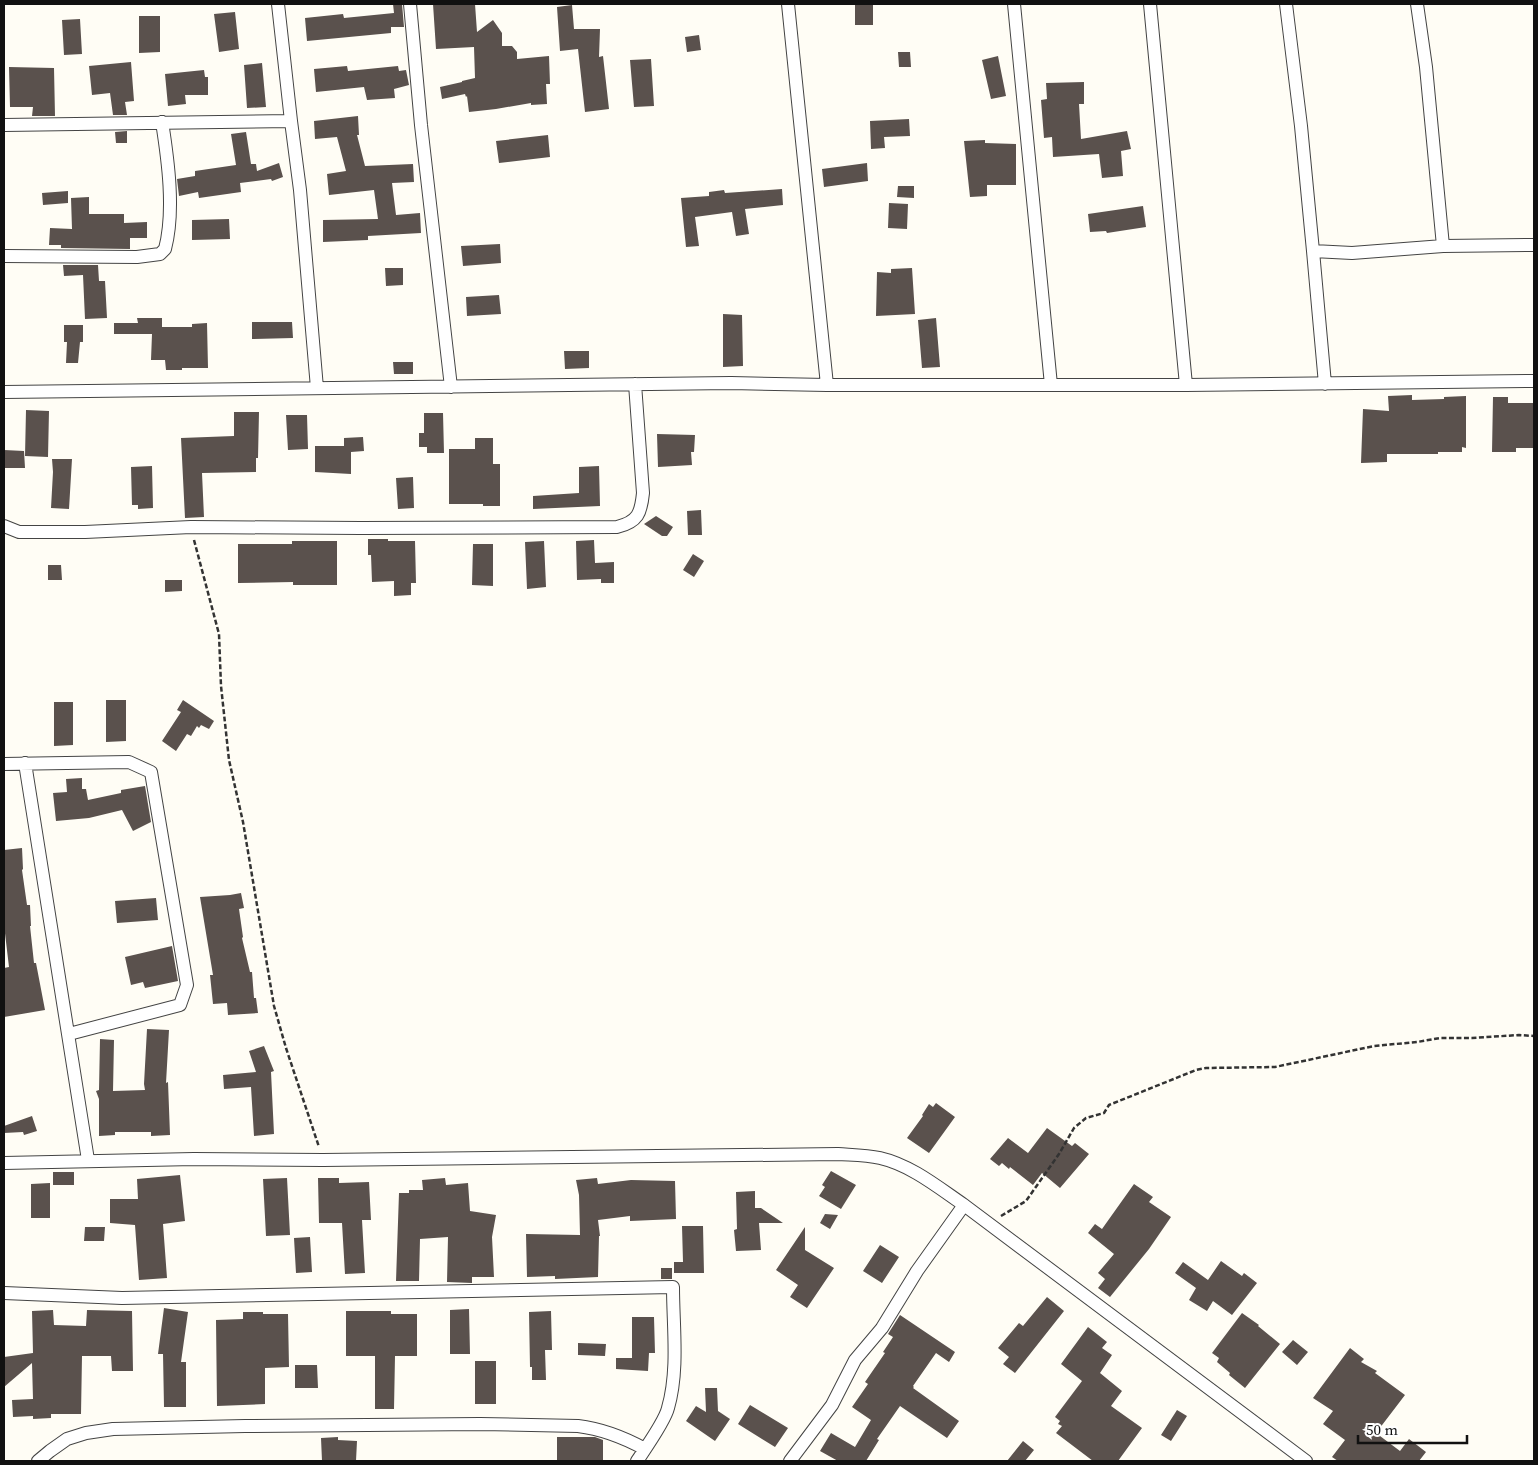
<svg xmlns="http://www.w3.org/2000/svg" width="1538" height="1465" font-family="'Source Serif 4',serif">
	<rect width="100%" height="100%" fill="#fffdf5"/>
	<!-- building -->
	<path fill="#5a514d" d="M 393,4 L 402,4 L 404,27 L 391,27 L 391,33 L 307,41 L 305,18 L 343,14 L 344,18 L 394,13 Z
		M 433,4 L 475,4 L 477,32 L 493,20 L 502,33 L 502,46 L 512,46 L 517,52 L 517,59 L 549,56 L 550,84 L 546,84 L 547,104 L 531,105 L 531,103 L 496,109 L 469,112 L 467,96 L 466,97 L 465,94 L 442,99 L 440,87 L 462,82 L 462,81 L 475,78 L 474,47 L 436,49 Z
		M 855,4 L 873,4 L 873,25 L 855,25 Z
		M 572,5 L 574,29 L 600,29 L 599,57 L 603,56 L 609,109 L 585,112 L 578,49 L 560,51 L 557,7 Z
		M 235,12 L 239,49 L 219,52 L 214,14 Z
		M 139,16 L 160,16 L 160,52 L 139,53 Z
		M 80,19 L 82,54 L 64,55 L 62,20 Z
		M 699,35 L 701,50 L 687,52 L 685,37 Z
		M 898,52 L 910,52 L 911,67 L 899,67 Z
		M 998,56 L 1006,96 L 991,99 L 982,60 Z
		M 651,59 L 654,106 L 634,107 L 630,60 Z
		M 131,62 L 134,101 L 125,102 L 127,115 L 113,115 L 110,93 L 92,95 L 89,66 Z
		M 262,63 L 266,107 L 247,108 L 244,65 Z
		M 347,66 L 348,71 L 398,66 L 399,71 L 406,70 L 409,85 L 394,89 L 395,98 L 367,100 L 364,87 L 316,92 L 314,69 Z
		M 9,67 L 54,68 L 55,116 L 32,116 L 33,107 L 10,107 Z
		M 204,70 L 205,77 L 208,77 L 208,95 L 185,95 L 186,104 L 168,106 L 165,74 Z
		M 1084,82 L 1084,104 L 1079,104 L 1081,139 L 1127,131 L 1131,149 L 1121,151 L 1123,176 L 1102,178 L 1099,154 L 1053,157 L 1052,137 L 1044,138 L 1041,100 L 1047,99 L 1046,83 Z
		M 358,116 L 359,135 L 357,135 L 365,166 L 413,164 L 414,182 L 392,183 L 396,215 L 420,213 L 421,233 L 368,236 L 368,240 L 323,242 L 323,220 L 378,219 L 374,190 L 329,195 L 327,174 L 346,171 L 337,137 L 315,139 L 314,121 Z
		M 909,119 L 910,136 L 884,137 L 885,148 L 871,149 L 870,121 Z
		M 127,131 L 127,143 L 116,143 L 115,132 Z
		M 246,132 L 251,164 L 256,164 L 257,171 L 279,163 L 283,177 L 272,181 L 271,179 L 240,183 L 241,192 L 199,198 L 198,192 L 179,196 L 177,179 L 195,176 L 195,171 L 236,165 L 231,134 Z
		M 548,135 L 550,157 L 499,163 L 496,141 Z
		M 985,140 L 985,143 L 1016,144 L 1016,185 L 987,185 L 987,196 L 970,197 L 964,141 Z
		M 867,163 L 868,181 L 824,187 L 822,169 Z
		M 898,186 L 914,186 L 914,198 L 897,197 Z
		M 782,189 L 783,205 L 745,209 L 749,234 L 736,236 L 732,212 L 695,217 L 699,246 L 686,247 L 681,198 L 709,196 L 709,192 L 724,190 L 725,193 Z
		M 68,191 L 68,203 L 43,205 L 42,193 Z
		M 89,197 L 89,214 L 124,214 L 124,223 L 147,222 L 147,238 L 130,238 L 130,249 L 61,248 L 61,245 L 49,245 L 50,228 L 72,229 L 71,198 Z
		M 889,203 L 908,204 L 907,229 L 888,228 Z
		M 1143,206 L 1146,227 L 1107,233 L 1106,231 L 1090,232 L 1088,214 Z
		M 229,219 L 230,239 L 192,240 L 192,220 Z
		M 500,244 L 501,263 L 463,266 L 461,246 Z
		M 63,265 L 98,265 L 99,281 L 105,281 L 107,318 L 85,319 L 83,275 L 64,276 Z
		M 385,268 L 403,268 L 403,285 L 386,286 Z
		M 912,268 L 915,314 L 876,316 L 877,272 L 891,273 L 891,269 Z
		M 499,295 L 501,314 L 467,316 L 466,297 Z
		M 723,314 L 742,315 L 743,366 L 723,367 Z
		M 137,318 L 162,318 L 162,327 L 192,327 L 192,324 L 207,323 L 208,368 L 182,368 L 182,370 L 166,370 L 165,360 L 151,360 L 152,334 L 114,334 L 114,323 L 138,323 Z
		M 936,318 L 940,367 L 922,368 L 918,320 Z
		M 252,322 L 292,322 L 293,338 L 252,339 Z
		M 64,325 L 83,325 L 83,342 L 80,342 L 78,363 L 66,363 L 67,342 L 64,342 Z
		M 564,351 L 589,351 L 589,368 L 565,369 Z
		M 393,362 L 413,362 L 413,374 L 394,374 Z
		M 1412,395 L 1412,400 L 1444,399 L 1444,397 L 1466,396 L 1466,448 L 1462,447 L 1462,452 L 1438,452 L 1438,454 L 1387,454 L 1387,462 L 1361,463 L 1363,409 L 1389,411 L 1388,396 Z
		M 1493,397 L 1508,397 L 1508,403 L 1534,403 L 1534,448 L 1516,448 L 1516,452 L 1492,452 Z
		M 26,410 L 49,411 L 48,457 L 25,456 Z
		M 234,412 L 259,412 L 258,458 L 256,458 L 256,472 L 202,473 L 204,517 L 185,518 L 181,438 L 234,436 Z
		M 424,413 L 443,413 L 444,453 L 427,453 L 427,447 L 419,447 L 419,433 L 424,433 Z
		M 286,415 L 307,415 L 308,449 L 288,450 Z
		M 657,434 L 695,435 L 694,452 L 691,452 L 692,465 L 658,467 Z
		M 363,437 L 364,451 L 351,452 L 351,474 L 315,472 L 315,446 L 344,446 L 344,438 Z
		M 475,438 L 493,438 L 493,464 L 500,464 L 500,506 L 483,506 L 483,504 L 449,504 L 449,449 L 475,449 Z
		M 4,450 L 24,451 L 25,468 L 4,468 Z
		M 52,459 L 72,459 L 69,509 L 51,508 L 53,472 Z
		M 152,466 L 153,508 L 138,509 L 138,505 L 132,505 L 131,467 Z
		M 599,466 L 600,506 L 533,509 L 533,496 L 579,493 L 579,467 Z
		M 413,477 L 414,508 L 398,509 L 396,478 Z
		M 701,510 L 702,535 L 688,535 L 687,511 Z
		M 656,516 L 673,527 L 667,536 L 662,536 L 644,524 Z
		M 368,539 L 388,539 L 388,541 L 415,541 L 416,583 L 411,583 L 411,595 L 394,596 L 394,581 L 372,582 L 371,555 L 368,555 Z
		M 594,540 L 595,563 L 614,562 L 614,583 L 601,583 L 601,579 L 577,580 L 576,541 Z
		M 292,541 L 337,541 L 337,585 L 293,585 L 293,582 L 238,583 L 238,544 L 292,544 Z
		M 544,541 L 546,587 L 527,589 L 525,542 Z
		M 473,544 L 493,544 L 493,586 L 472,585 Z
		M 693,554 L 704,561 L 694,577 L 683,570 Z
		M 48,565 L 61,565 L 62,580 L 48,580 Z
		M 165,580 L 182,580 L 182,591 L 165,592 Z
		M 106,700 L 126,700 L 126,741 L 106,742 Z
		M 183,700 L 214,721 L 209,729 L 201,725 L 199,728 L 197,726 L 191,736 L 187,734 L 176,751 L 162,741 L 181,712 L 177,710 Z
		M 54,702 L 73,702 L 73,745 L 54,746 Z
		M 82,778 L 82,789 L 86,789 L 88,800 L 121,793 L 121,790 L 145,786 L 151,822 L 133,831 L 122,810 L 89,818 L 56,821 L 53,793 L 67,792 L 66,779 Z
		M 22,848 L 23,869 L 22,870 L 27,905 L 30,905 L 31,926 L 30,926 L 34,963 L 36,963 L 45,1010 L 4,1017 L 4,968 L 9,967 L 4,925 L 4,850 Z
		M 241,893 L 244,908 L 239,909 L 243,937 L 242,938 L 250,972 L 252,972 L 254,998 L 256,998 L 258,1013 L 228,1015 L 227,1003 L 213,1004 L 210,975 L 213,975 L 200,897 L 230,895 Z
		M 156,898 L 158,920 L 117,923 L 115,901 Z
		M 172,946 L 178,981 L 145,988 L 143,982 L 131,985 L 125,957 Z
		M 147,1029 L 169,1030 L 166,1083 L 168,1082 L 170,1135 L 151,1136 L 151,1132 L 115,1132 L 115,1135 L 99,1136 L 99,1099 L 96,1091 L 99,1090 L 100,1039 L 114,1040 L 113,1091 L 145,1090 L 144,1084 Z
		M 264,1046 L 274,1071 L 271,1072 L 274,1134 L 254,1136 L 251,1087 L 224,1089 L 223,1075 L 256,1072 L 249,1051 Z
		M 936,1103 L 955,1117 L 929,1153 L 907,1138 L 923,1116 L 922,1115 L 929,1104 L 933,1107 Z
		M 32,1116 L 37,1131 L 24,1135 L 23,1132 L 4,1133 L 4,1126 Z
		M 1047,1128 L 1072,1146 L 1075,1143 L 1089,1154 L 1060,1188 L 1042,1173 L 1033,1185 L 1010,1167 L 1009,1169 L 1002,1163 L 999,1166 L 990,1159 L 1008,1138 L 1028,1153 Z
		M 831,1171 L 856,1185 L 841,1209 L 819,1196 L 825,1187 L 822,1185 Z
		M 53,1172 L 74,1172 L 74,1185 L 53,1185 Z
		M 180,1175 L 185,1221 L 163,1224 L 167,1278 L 139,1280 L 135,1225 L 110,1223 L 110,1199 L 138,1199 L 137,1179 Z
		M 287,1178 L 290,1235 L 266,1236 L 263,1179 Z
		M 318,1178 L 339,1178 L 339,1183 L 369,1182 L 371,1220 L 362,1220 L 365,1273 L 345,1274 L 342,1223 L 319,1223 Z
		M 445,1178 L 446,1185 L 468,1183 L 470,1211 L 496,1215 L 492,1237 L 494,1277 L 472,1277 L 472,1283 L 447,1282 L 448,1237 L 420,1239 L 419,1281 L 396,1281 L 399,1193 L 409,1193 L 409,1190 L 423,1190 L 422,1180 Z
		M 597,1178 L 598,1184 L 631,1180 L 675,1181 L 676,1219 L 630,1221 L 630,1216 L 598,1220 L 600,1236 L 599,1236 L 598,1277 L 555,1279 L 555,1276 L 527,1277 L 526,1234 L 580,1235 L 579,1195 L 576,1180 Z
		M 50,1183 L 50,1218 L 31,1218 L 31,1184 Z
		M 1134,1184 L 1153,1197 L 1149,1202 L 1171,1217 L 1149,1249 L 1110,1297 L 1098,1288 L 1105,1279 L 1098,1273 L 1114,1254 L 1088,1233 L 1095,1224 L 1102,1229 Z
		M 755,1191 L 755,1208 L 761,1208 L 783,1223 L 759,1223 L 761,1250 L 736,1251 L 734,1230 L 737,1229 L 736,1192 Z
		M 825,1214 L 838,1215 L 830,1229 L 820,1223 Z
		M 682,1226 L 703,1226 L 704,1273 L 674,1273 L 674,1262 L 683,1262 Z
		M 85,1227 L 105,1227 L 104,1241 L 84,1241 Z
		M 805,1227 L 805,1250 L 834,1268 L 807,1308 L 790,1297 L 798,1285 L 776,1270 Z
		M 310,1237 L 312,1272 L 296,1273 L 294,1238 Z
		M 880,1245 L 899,1257 L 882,1283 L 863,1271 Z
		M 1221,1261 L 1242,1276 L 1244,1273 L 1257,1283 L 1232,1315 L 1213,1301 L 1207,1311 L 1189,1300 L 1196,1288 L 1175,1273 L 1183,1262 L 1208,1280 Z
		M 661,1268 L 672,1268 L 672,1279 L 661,1279 Z
		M 1047,1297 L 1064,1311 L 1015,1373 L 1003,1364 L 1009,1357 L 998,1348 L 1019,1323 L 1023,1326 Z
		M 164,1308 L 188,1312 L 181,1362 L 186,1362 L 186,1407 L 164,1407 L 163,1354 L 158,1354 Z
		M 469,1309 L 470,1354 L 450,1354 L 450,1310 Z
		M 53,1310 L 54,1325 L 86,1326 L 87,1310 L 132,1311 L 133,1371 L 112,1371 L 111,1356 L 82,1356 L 81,1414 L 51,1414 L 51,1418 L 33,1419 L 33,1416 L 13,1417 L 12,1400 L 33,1399 L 32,1363 L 4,1387 L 4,1357 L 33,1353 L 32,1311 Z
		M 346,1311 L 391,1311 L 391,1314 L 417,1314 L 417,1356 L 395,1356 L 394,1409 L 375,1409 L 375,1356 L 346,1356 Z
		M 551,1311 L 552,1350 L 545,1350 L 546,1380 L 532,1380 L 532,1367 L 530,1367 L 529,1312 Z
		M 243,1312 L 263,1312 L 263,1314 L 288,1314 L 289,1367 L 265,1368 L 265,1404 L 217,1406 L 216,1320 L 243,1319 Z
		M 1242,1313 L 1259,1325 L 1258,1326 L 1280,1344 L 1245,1388 L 1229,1375 L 1230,1373 L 1217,1362 L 1219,1358 L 1212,1353 Z
		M 900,1315 L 955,1352 L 949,1362 L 936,1353 L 913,1386 L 914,1387 L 913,1388 L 959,1421 L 947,1438 L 900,1406 L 877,1439 L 879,1440 L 866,1461 L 838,1461 L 820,1451 L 831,1433 L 855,1447 L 871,1420 L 852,1407 L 868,1384 L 865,1382 L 885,1353 L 883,1352 L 893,1337 L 888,1334 Z
		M 632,1317 L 654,1317 L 655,1353 L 649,1353 L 648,1371 L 616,1369 L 616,1358 L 632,1358 Z
		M 1088,1327 L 1107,1342 L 1102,1348 L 1112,1355 L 1100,1373 L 1122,1391 L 1111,1406 L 1142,1428 L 1118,1461 L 1093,1461 L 1056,1433 L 1062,1426 L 1058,1424 L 1060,1421 L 1055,1417 L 1082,1381 L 1061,1364 Z
		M 1293,1340 L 1308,1352 L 1297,1365 L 1282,1352 Z
		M 578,1343 L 606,1344 L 605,1356 L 578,1355 Z
		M 1350,1348 L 1364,1359 L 1361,1362 L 1377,1371 L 1375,1373 L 1405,1395 L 1376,1433 L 1400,1451 L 1409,1439 L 1426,1452 L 1419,1461 L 1338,1461 L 1332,1457 L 1345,1440 L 1323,1424 L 1333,1411 L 1313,1398 Z
		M 475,1361 L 496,1361 L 496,1404 L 475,1404 Z
		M 295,1365 L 317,1365 L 318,1388 L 295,1388 Z
		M 705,1388 L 717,1388 L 718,1411 L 730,1419 L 715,1441 L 686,1421 L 696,1406 L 706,1412 Z
		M 750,1405 L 788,1428 L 775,1447 L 738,1424 Z
		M 1177,1410 L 1187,1416 L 1171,1441 L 1161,1435 Z
		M 338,1437 L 338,1440 L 357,1441 L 356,1461 L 322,1461 L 321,1438 Z
		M 557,1437 L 595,1437 L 603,1440 L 603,1461 L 557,1461 Z
		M 1023,1441 L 1034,1450 L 1025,1461 L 1007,1461 Z"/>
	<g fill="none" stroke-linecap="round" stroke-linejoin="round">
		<defs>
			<path id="minor" d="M 278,4 L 291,121 L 300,190 L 317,388
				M 410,4 L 421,125 L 451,387
				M 788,4 L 827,385
				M 1014,4 L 1051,385
				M 1150,4 L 1186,385
				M 1286,4 L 1301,126 L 1313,251 L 1352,253 L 1443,246 L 1534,245
				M 1417,4 L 1426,67 L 1443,246
				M 4,125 L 291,121
				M 1313,251 L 1325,384
				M 4,256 L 137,257 L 160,254 L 165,249 C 175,211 168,160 162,122
				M 4,392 L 731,383 L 827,385 L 1186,385 L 1534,381
				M 4,526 L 19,532 L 85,532 L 191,527 L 361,528 L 617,527 C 638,522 641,513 643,493 L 635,384
				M 25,763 L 88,1160
				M 4,764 L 129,762 L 151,772 L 187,985 L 180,1005 L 69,1034
				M 4,1163 L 194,1159 L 323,1160 L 838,1154 C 852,1155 866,1155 880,1158 C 911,1165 939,1188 964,1205 L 1306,1461
				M 4,1293 L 122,1298 L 673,1287 C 673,1326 679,1370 668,1408 C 665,1421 645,1449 637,1461
				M 38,1461 L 50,1451 L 67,1439 L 86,1433 L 113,1429 L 245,1426 L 480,1424 L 578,1426 C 603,1429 623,1437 645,1449
				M 790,1461 L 832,1405 L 855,1360 L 882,1328 L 917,1271 L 964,1205"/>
		</defs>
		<!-- minor casing -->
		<use href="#minor" stroke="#444" stroke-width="14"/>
		<!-- path -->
		<path stroke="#333" stroke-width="2.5" stroke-dasharray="5 2.5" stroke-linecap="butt" d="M 194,540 L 219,634 L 221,686 L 229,760 L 243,822 L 274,1006 L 286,1048 L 319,1147
			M 1001,1216 L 1026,1201 L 1059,1154 L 1074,1128 L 1086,1118 L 1104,1113 L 1109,1105 L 1196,1070 L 1206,1068 L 1275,1067 L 1374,1046 L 1417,1042 L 1440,1038 L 1472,1038 L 1519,1035 L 1534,1036"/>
		<!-- minor -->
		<use href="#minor" stroke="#fff" stroke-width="12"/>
	</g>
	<!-- border -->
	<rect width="1538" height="1465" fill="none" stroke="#111111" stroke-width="10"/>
	<!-- scale -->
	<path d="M1358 1435v8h109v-8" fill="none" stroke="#111111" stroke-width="2.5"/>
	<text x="1366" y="1435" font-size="15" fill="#111111" stroke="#ffffff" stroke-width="4" paint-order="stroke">50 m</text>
</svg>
